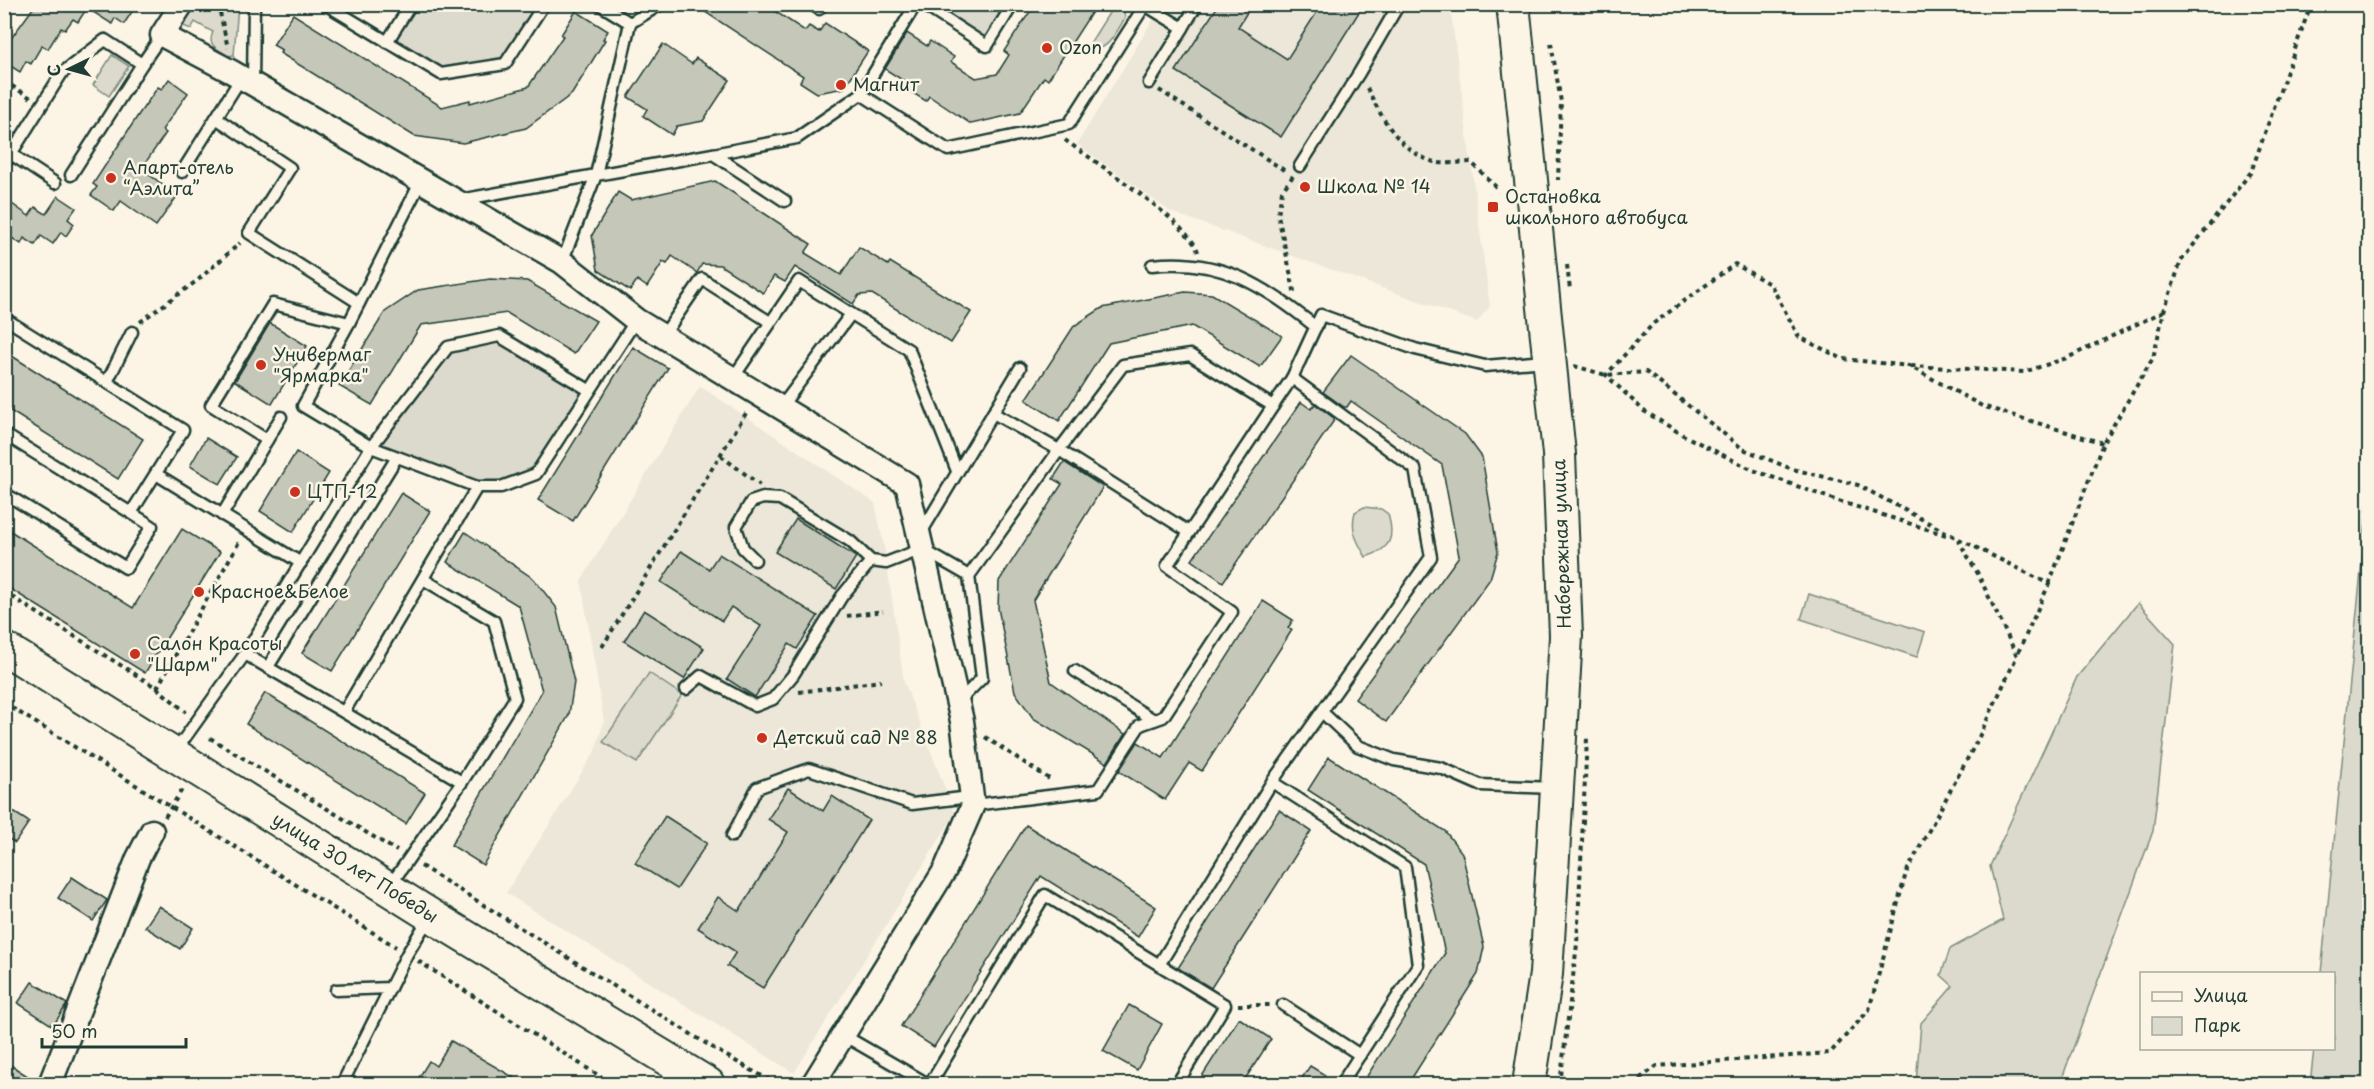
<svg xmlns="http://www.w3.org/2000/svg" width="2374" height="1089" font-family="'Playpen Sans',sans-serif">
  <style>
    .built { fill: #ece7d8 }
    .green { fill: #dcdacc; stroke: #7e8c80; stroke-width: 1.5 }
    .building { fill: #c5c7b9; stroke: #1f3d34; stroke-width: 1.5 }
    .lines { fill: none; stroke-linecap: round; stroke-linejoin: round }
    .lane-casing { stroke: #1f3d34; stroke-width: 15 }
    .street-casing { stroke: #1f3d34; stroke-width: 27 }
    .secondary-casing { stroke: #1f3d34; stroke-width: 36 }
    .path { stroke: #1f3d34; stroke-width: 4; stroke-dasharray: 4.5 4.5; stroke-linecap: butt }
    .lane { stroke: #fcf5e5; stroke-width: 10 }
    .street { stroke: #fcf5e5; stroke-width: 22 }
    .secondary { stroke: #fcf5e5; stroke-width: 32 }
    .poi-dot { fill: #c8321e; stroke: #fcf5e5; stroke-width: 2 }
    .labels { text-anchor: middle; stroke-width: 5; stroke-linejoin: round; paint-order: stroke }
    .poi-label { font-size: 18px; fill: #1f3d34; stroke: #fcf5e5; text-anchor: start }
    .street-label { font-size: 18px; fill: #1f3d34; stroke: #fcf5e5 }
  </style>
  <rect width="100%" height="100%" fill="#fcf5e5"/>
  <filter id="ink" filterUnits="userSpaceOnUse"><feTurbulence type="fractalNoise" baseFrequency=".0167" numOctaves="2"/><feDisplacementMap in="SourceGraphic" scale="12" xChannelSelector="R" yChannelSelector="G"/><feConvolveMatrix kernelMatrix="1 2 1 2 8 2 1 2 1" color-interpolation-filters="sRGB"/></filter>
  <g filter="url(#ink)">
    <g class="built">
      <polygon points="1162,5 1450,5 1490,306 1477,322 1171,212 1077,144"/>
      <polygon points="700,386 875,503 885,551 904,682 955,814 794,1073 506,893 594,753 604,722 581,581"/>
    </g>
    <g class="green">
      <path d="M 194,5 L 238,5 L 234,55 L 227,56 C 216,47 207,46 213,32 L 195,22 L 191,29 L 181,25 Z"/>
      <polygon points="411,5 544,5 505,64 441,74 387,42"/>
      <polygon points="922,5 1013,5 987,46"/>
      <path d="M 1114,5 L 1123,5 L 1125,18 C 1117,31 1106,56 1087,48 Z"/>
      <polygon points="112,55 129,66 109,96 93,85"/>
      <polygon points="499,336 589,390 536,474 477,487 371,447 448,347"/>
      <polygon points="2369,491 2369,1084 2310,1084 2314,1049 2334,1048 2334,974 2321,973"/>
      <path d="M 1364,507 L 1381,509 L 1388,514 C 1395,538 1391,549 1366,557 C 1357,542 1350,530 1355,512 Z"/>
      <polygon points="1809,594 1925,632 1917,657 1801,619"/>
      <polygon points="2138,603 2175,644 2153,831 2060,1084 1916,1084 1921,1023 1953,986 1941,975 1950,949 2003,920 1990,866 2077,677"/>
      <polygon points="649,673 682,695 637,763 603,742"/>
    </g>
    <g class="building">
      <polygon points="36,4 137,4 124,24 115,18 112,24 87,8 78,22 73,19 65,30 61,28 48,49 42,45 31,64 26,61 20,72 4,62 4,48"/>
      <polygon points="693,4 764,4 805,31 809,26 819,32 825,23 868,51 844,88 817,93 800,82 803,76"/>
      <polygon points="1035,4 1097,4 1048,80 1044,77 1020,113 971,124 929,96 926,101 901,86 904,81 885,69 907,33 927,46 930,41 954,57 951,62 976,78 997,74 1009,55 1004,51"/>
      <polygon points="1219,4 1252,4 1238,27 1287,59 1322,4 1364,4 1281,137 1176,71"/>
      <polygon points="576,11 608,31 603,39 605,40 572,94 526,128 463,143 414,136 280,53 282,50 273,45 293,14 442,107 470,100 470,103 528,87 563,36 561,35"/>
      <polygon points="663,44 692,64 696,58 730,80 703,121 677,126 672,135 643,116 647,109 628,97"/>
      <polygon points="169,79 188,93 162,130 166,133 141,169 178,195 156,226 121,201 114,211 91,195 97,187 93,184 139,114 158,87 162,89"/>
      <polygon points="715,181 811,244 805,253 841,275 859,247 888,265 890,262 971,312 951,343 872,294 859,295 853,304 795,267 785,282 774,276 763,293 720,265 702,264 697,273 672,256 667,264 663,262 647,287 637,280 630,291 598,270 592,235 618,192 631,200"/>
      <polygon points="58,196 76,208 68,219 74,224 66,236 61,232 53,244 41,236 35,245 24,238 21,244 4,233 4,215 12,204 29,216 35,207 46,214"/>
      <polygon points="490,279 527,281 596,321 574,354 507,313 421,325 372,405 339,386 385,312 418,290"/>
      <polygon points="1185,292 1212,294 1282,336 1260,367 1192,326 1109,343 1059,421 1026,400 1074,326 1102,308"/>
      <polygon points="270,323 307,346 272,404 235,381"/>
      <polygon points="633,347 668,368 573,521 538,500"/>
      <polygon points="4,351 143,439 118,479 4,407"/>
      <polygon points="1351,355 1465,434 1482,457 1498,552 1490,579 1386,722 1355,699 1459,556 1442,465 1351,401 1347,407 1344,407 1323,392"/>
      <polygon points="1301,402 1311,409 1315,404 1335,419 1223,582 1192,560"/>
      <polygon points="206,438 237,457 220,484 190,466"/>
      <polygon points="296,452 329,473 293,532 260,511"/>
      <polygon points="1064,462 1103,487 1033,600 1051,682 1125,734 1107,763 1033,718 1015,692 998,608 999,581 1062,484 1053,479"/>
      <polygon points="401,493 430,511 332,671 302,653"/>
      <polygon points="796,519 856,557 836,589 775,552"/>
      <polygon points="4,527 133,608 182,529 220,552 145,673 4,585"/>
      <polygon points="465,532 534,579 556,607 574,682 569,715 483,865 451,845 542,691 519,606 447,562"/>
      <polygon points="681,551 709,569 719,554 818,616 797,649 789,644 755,697 727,679 761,626 731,607 722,621 661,582"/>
      <polygon points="1263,601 1293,620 1288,628 1292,630 1202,771 1189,763 1165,800 1119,771 1138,742 1163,758"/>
      <polygon points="644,610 704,648 684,679 624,641"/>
      <polygon points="265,693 425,793 406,824 246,724"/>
      <polygon points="1329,757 1445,831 1462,853 1484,947 1478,974 1408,1084 1362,1084 1445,953 1424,864 1308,790"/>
      <polygon points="788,788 823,811 832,796 869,820 763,988 727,966 736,952 698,928 718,897 739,911 759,879 788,832 768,819"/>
      <polygon points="4,806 29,822 15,843 4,836"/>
      <polygon points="1279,810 1311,831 1211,988 1178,968"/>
      <polygon points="665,816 707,843 677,889 635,863"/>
      <polygon points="1026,825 1156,907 1138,937 1041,876 934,1047 901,1026"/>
      <polygon points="72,877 107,900 93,921 58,898"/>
      <polygon points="159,906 193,928 180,949 145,927"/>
      <polygon points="32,982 67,1004 53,1026 18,1003"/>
      <polygon points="1129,1005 1162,1024 1137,1070 1103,1051"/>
      <polygon points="1239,1018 1271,1039 1242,1084 1197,1084"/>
      <polygon points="451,1041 525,1084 415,1084 429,1061 436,1066"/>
      <polygon points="4,1061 37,1082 37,1084 4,1084"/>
      <polygon points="1310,1066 1325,1075 1319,1084 1298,1084"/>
    </g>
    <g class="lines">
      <defs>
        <g id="lane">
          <polyline points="325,4 441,74 505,64 544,4"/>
          <polyline points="599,4 630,23"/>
          <polyline points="811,4 819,9"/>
          <polyline points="922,4 987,46 1013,4"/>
          <polyline points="387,42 411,4"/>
          <polyline points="1149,83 1183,28"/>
          <polyline points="253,85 254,4"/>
          <polyline points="861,94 916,4"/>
          <polyline points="216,118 290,168 249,233 359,303"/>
          <polyline points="11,154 55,183"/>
          <polyline points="713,154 797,138 861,94 948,150 1069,124 1145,5 1183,28 1197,4"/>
          <polyline points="4,165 62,73 105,40 142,64 162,35"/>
          <polyline points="1300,166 1359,73 1399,4"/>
          <polyline points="182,172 241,78"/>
          <polyline points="71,175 142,64"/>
          <polyline points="421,181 349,323 303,406 371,447 477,487 501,487 536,474 636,320"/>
          <polyline points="460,200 596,175 630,23 661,4"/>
          <polyline points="562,262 596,175 713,154 785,201"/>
          <path d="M 1152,265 C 1221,257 1264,286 1316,327"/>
          <polyline points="4,318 183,430 131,513"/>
          <polyline points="663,336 702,279 770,322"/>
          <polyline points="733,378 799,281 909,350 957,471"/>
          <polyline points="1292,378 1321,315 1415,349 1485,366 1546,361"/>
          <polyline points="107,382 132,332"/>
          <polyline points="781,407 851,314"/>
          <polyline points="993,413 1059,450 1189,532"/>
          <polyline points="4,434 152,526 126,568 4,493"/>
          <polyline points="267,440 211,405 273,304 349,323"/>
          <polyline points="156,474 301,563"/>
          <polyline points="222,515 281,417"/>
          <polyline points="921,533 1020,368"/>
          <polyline points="755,560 743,548 736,527 751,502 763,498 780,499 850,541 871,561 886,563 922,549 969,576"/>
          <polyline points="245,654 462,782"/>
          <polyline points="268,667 397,457"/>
          <polyline points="1075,671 1154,720"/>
          <polyline points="686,689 701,676 755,706 773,699 793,675 842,596 871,561"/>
          <polyline points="957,703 982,678 969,576 1059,450 1123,365 1190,355 1273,406 1167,566 1232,612 1163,717 1140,725 1098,790 973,805"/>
          <polyline points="344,712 477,487"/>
          <polyline points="1322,712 1358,746 1394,760 1441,768 1480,785 1553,788"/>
          <polyline points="174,753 245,654 371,447 448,347 499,336 589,390"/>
          <polyline points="1272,782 1405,867 1418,965 1341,1084"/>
          <polyline points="732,836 757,788 809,769 912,804 970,797"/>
          <polyline points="389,887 462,782 515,698 494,621 423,579"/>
          <polyline points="1159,965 1272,782 1431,557 1415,469 1292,378 1273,406"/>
          <polyline points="336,990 390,988 407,954 429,918"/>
          <polyline points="1283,1005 1360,1055"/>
          <polyline points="843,1035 928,1084"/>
          <polyline points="52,1079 67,1084"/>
          <polyline points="342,1084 390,988"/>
          <polyline points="667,1084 677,1069"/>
          <polyline points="930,1084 1045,895 1225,1005 1177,1084"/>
        </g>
        <g id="street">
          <polyline points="182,4 162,35 232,72 562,262 636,320 907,484 962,721 973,805 945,870 813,1084"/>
          <polyline points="50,1084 138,858 152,831"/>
        </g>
        <g id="secondary">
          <polyline points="1513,4 1559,454 1566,636 1546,974 1529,1084"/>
          <polyline points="4,648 430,915 708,1084"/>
        </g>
      </defs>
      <use href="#lane" class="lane-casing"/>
      <use href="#street" class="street-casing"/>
      <use href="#secondary" class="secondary-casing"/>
      <g class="path">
        <polyline points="218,4 228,48"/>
        <polyline points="1551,43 1561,102 1558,180"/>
        <polyline points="4,81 31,98"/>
        <path d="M 1367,88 C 1382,118 1399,151 1434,162 C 1444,165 1460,162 1471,162 L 1496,187"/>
        <polyline points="1159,90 1287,172"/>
        <path d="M 1065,140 C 1092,160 1191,224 1198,252"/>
        <polyline points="1293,176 1282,191 1278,215 1295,295"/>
        <polyline points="1567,265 1570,290"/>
        <polyline points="140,322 198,280 240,243"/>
        <polyline points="1574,366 1606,375 1646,372 1743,449 1792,469 1858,485 1957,538 1977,572 2017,656 1978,739 1906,873 1869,1010 1830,1053 1657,1066 1632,1084"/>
        <polyline points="1911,366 2024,372 2067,358 2164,311"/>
        <polyline points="721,456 760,485"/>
        <polyline points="1946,535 1835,500 1753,470 1683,435 1644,411 1606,375 1654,323 1735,264 1771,285 1799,337 1843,359 1909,366 1982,406 2103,443"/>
        <polyline points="1959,539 2049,584 2017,655"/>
        <polyline points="2049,584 2103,443 2153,358 2164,311 2181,261 2251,172 2311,4"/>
        <polyline points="4,592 157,688 186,712"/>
        <polyline points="847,616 883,611"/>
        <polyline points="602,647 748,410"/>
        <polyline points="157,688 239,542"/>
        <polyline points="799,692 881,681"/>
        <polyline points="4,703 396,947"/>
        <polyline points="985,737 1051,780"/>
        <polyline points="210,738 397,851"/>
        <polyline points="165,817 183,788"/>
        <polyline points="421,866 723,1054 776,1084"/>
        <polyline points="418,961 612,1084"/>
        <polyline points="1238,1005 1270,1005"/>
        <polyline points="1560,1084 1577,944 1587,738"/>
      </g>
      <use href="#lane" class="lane"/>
      <use href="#street" class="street"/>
      <use href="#secondary" class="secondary"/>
    </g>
  </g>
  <g class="poi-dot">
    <circle cx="1047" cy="48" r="6"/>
    <circle cx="841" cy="85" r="6"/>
    <circle cx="111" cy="178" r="6"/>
    <circle cx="1305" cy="187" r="6"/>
    <rect x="1487" y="201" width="12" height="12" rx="3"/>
    <circle cx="261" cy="365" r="6"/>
    <circle cx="295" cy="492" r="6"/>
    <circle cx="199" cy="592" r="6"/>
    <circle cx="135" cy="654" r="6"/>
    <circle cx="762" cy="738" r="6"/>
  </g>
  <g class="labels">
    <g class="poi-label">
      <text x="1059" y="54">Ozon</text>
      <text x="853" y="91">Магнит</text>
      <text x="123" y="174">Апарт-отель<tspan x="123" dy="21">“Аэлита”</tspan></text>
      <text x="1317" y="193">Школа № 14</text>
      <text x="1505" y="203">Остановка<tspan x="1505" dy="21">школьного автобуса</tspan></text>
      <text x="273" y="361">Универмаг<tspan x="273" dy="21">"Ярмарка"</tspan></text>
      <text x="307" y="498">ЦТП-12</text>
      <text x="211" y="598">Красное&amp;Белое</text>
      <text x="147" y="650">Салон Красоты<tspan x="147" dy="21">"Шарм"</tspan></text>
      <text x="774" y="744">Детский сад № 88</text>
    </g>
    <g class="street-label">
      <text transform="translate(1562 544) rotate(-92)" y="6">Набережная улица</text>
      <text transform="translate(355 868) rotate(32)" y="6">улица 30 лет Победы</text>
    </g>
  </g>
  <rect width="2374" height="1089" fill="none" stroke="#fcf5e5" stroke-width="24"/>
  <rect x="12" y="12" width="2350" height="1065" fill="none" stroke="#1f3d34" stroke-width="2" filter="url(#ink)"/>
  <rect x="2140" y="972" width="195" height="78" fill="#fcf5e5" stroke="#a4ab9e" stroke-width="1.5"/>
  <rect x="2152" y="992" width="30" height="9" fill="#fcf5e5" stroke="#a4ab9e" stroke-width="1.5"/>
  <text x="2194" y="1002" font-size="18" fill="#1f3d34">Улица</text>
  <rect x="2152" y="1017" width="30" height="18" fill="#dcdacc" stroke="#a4ab9e" stroke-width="1.5"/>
  <text x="2194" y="1032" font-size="18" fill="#1f3d34">Парк</text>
  <g transform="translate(69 69) rotate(265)" stroke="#fcf5e5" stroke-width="4.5" paint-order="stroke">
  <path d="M0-4.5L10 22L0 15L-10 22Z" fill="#1f3d34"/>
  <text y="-9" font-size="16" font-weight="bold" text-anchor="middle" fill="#1f3d34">С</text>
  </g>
  <path d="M42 1038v9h144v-9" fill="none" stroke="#1f3d34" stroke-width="3"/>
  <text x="51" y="1038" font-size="18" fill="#1f3d34" stroke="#fcf5e5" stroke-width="4.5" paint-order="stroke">50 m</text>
</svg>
